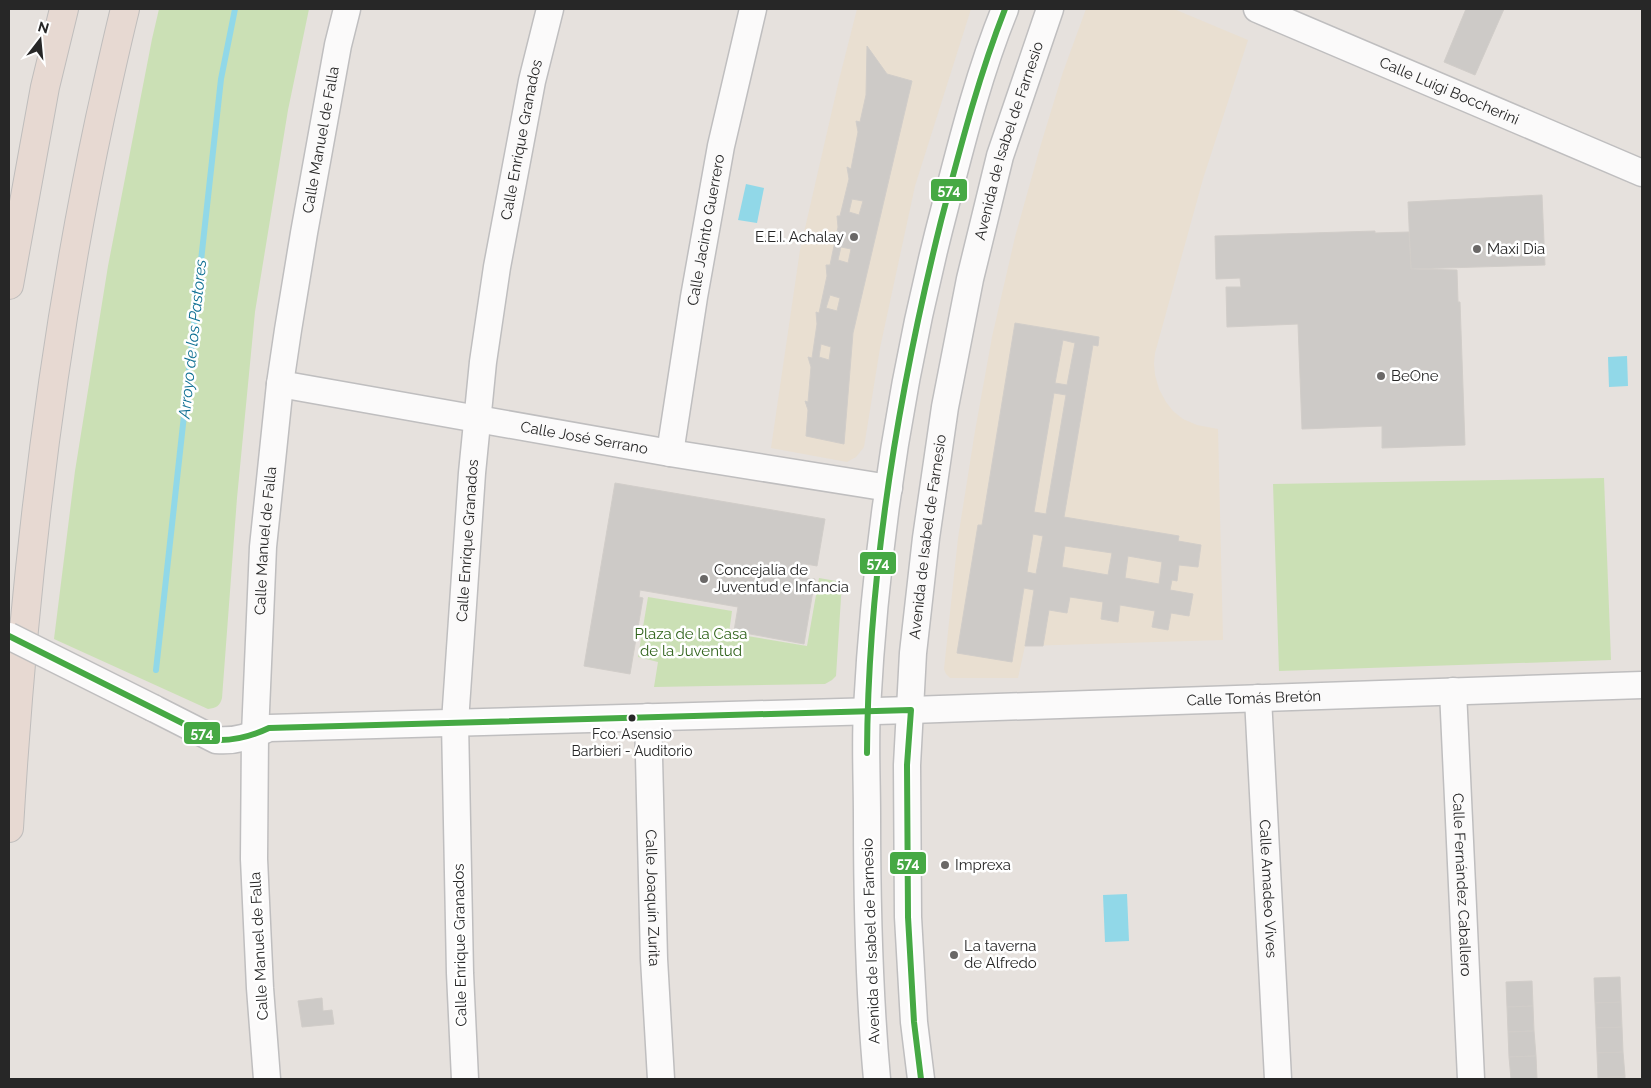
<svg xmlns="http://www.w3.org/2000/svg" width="1651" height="1088" font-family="Raleway,sans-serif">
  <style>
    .education { fill: #e9dfd1 }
    .green { fill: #cbe0b5 }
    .water { fill: #91d8e8 }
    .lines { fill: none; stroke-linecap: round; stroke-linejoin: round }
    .stream { stroke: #91d8e8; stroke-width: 6 }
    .building { fill: #cdcac7; stroke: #d1cdc9; fill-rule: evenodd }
    .minor-casing { stroke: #bfbebf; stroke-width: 29 }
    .highway-casing { stroke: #bfbdbc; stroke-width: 30 }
    .minor { stroke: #fbfafa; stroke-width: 26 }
    .highway { stroke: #e7d9d2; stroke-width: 28 }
    .minor-bridge-casing { stroke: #bfbebf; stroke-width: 29; stroke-linecap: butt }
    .minor-bridge { stroke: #fbfafa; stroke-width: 26 }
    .bus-1-casing { stroke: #fff; stroke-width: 10 }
    .bus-1 { stroke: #46a944; stroke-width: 6 }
    .poi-dot { fill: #6a6867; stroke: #fff; stroke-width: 2 }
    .bus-dot { fill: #272727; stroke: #fff; stroke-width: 2 }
    .labels { text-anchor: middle; stroke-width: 5; stroke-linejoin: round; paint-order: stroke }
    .bus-label { font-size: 14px; fill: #272727; stroke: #fff }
    .street-label { font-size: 15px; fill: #272727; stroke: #fff }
    .poi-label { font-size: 15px; fill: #272727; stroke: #fff; text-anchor: start }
    .park-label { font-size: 15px; fill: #2f621a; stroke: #fff }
    .water-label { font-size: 16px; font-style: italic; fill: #0f7093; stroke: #fff }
    .line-badge { stroke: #fff; stroke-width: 2 }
    .badge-label { font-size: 14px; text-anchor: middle; font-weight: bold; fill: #fff }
  </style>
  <rect width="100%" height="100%" fill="#e6e1dd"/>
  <g class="education">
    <polygon points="857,9 971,9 915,186 880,348 864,447 856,457 847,462 771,448 800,250 839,80"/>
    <polygon points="1086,9 1174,9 1248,40 1203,179 1155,353 1154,363 1155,375 1159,389 1166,402 1173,411 1183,419 1197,425 1218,429 1223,640 1025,646 1018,678 950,678 946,674 944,669 958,538 975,431 992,337 1015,237 1041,144 1063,72"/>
  </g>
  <g class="green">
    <path d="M 159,9 L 309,9 L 288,110 L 255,312 L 237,498 L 222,698 C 220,706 216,708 208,709 L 54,639 L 75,471 L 108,266 L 152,39 Z"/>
    <polygon points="1604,478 1611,660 1279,671 1273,484"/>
    <polygon points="819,578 842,582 836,676 832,680 825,684 654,687 658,662 638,657 648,597 732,611 729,633 807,646"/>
  </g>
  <g class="water">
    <polygon points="746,184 764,188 757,223 738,220"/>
    <polygon points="1627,356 1628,386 1609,387 1608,357"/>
    <polygon points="1127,894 1129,941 1105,942 1103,895"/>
  </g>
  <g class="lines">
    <polyline class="stream" points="156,670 221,79 235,9"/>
  </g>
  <g class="building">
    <polygon points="1466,9 1504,9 1475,75 1444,62"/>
    <path d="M 867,46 L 887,74 L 912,81 L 853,333 L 844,444 L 806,436 L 808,410 L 805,401 L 808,402 L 811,367 L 808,357 L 812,358 L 817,324 L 816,312 L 819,313 L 827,276 L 826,265 L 830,265 L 838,227 L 837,216 L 840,216 L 849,179 L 847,167 L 851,169 L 858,132 L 856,121 L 860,122 L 866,95 ZM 852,199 L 863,201 L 859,215 L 849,212 ZM 841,247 L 851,249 L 848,263 L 838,260 ZM 830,295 L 840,298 L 837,311 L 826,308 ZM 821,344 L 831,347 L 829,360 L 819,357 Z"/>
    <polygon points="1542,195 1545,265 1411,269 1408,202"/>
    <polygon points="1375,231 1375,233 1409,232 1411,269 1457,270 1458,302 1460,302 1465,445 1382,448 1382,426 1302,429 1298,324 1227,327 1226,287 1241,287 1240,278 1216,279 1215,236"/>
    <path d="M 1015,323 L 1099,337 L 1098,346 L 1093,345 L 1064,517 L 1179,536 L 1178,541 L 1201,545 L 1198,567 L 1179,565 L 1177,581 L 1172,580 L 1170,590 L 1193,594 L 1189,616 L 1171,613 L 1168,630 L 1152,627 L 1155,611 L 1120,605 L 1118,622 L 1101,619 L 1103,602 L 1070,597 L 1067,613 L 1049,610 L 1043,646 L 1025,646 L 1034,590 L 1024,588 L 1012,662 L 957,653 L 978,525 L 982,525 ZM 1063,340 L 1075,343 L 1067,385 L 1055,383 ZM 1054,393 L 1066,395 L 1046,514 L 1034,512 ZM 1033,534 L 1043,536 L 1036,574 L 1027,572 ZM 1065,546 L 1112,553 L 1108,575 L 1062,567 ZM 1128,556 L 1162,562 L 1159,584 L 1125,578 Z"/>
    <polygon points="615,483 825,519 817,566 806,564 804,578 815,579 804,644 734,631 738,607 640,590 639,597 643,598 630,674 584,666"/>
    <polygon points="1620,977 1621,1002 1595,1003 1594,978"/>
    <polygon points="1532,981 1533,1006 1507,1007 1506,982"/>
    <polygon points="322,998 323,1011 332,1010 334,1024 302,1027 298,1001"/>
    <polygon points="1621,1002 1622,1027 1596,1028 1595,1003"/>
    <polygon points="1533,1006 1534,1031 1508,1032 1507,1007"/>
    <polygon points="1622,1027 1623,1052 1597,1053 1596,1028"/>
    <polygon points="1534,1031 1536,1056 1509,1057 1508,1032"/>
    <polygon points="1623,1052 1625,1076 1598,1078 1597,1053"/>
    <polygon points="1536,1056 1537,1079 1511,1079 1509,1057"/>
    <polygon points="1625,1076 1625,1079 1598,1079 1598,1078"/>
  </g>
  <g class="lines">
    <defs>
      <g id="minor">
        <path id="s1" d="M 1257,9 L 1642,173"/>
        <path id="s2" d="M 280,384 L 670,453 L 889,488"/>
        <path id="s3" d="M 670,453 L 694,297 L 721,146 L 753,9"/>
        <path id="s4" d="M 1453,691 L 1471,1079"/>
        <path id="s5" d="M 1258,698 L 1278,1079"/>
        <path id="s6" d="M 153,708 L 216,740 C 236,742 251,736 269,728 L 911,710 L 1642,685"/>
        <path id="s7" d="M 648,717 L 654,959 L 661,1079"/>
        <path id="s8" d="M 267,1079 L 260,988 L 254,859 L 255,734 L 263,547 L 280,384 L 288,330 L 304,233 L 338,45 L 347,9"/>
        <path id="s9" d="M 465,1079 L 460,973 L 455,722 L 472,473 L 483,362 L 497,267 L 532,81 L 550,9"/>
        <path d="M 877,1079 C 869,992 867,905 867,817 C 867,781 865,744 867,708 C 876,539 902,371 945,207 C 962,141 979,73 1005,9"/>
        <path id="s10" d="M 921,1079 L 914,1022 L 908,917 L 907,765 L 913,653 L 926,538 L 945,407 L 970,279 L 1000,156 L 1050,9"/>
      </g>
      <g id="highway">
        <polyline points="9,285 45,87 64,9"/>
        <path d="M 9,828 C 23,590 50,352 100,118 C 108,82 116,45 125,9"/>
      </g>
    </defs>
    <use href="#minor" class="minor-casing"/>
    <use href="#highway" class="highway-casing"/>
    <use href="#minor" class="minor"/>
    <use href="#highway" class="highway"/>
    <defs>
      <polyline id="minor-bridge" points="9,636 153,708"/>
    </defs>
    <use href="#minor-bridge" class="minor-bridge-casing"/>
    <use href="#minor-bridge" class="minor-bridge"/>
    <defs>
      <g id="bus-1">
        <path d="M 9,636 L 216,740 C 235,741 252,736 269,728 L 911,710 L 907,765 L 908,917 L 914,1022 L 921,1079"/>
        <path d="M 867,753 C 868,574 898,394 941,221 C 960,149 978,78 1005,9"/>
      </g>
    </defs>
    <use href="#bus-1" class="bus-1-casing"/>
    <use href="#bus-1" class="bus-1"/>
  </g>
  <g class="poi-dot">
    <circle cx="854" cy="237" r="5"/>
    <circle cx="1477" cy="249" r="5"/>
    <circle cx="1381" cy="376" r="5"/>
    <circle cx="704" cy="579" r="5"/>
    <circle cx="945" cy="865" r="5"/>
    <circle cx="954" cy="955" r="5"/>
  </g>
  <circle class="bus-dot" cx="632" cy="718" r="4.5"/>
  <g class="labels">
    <g class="bus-label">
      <text x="632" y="739">Fco. Asensio<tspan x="632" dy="17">Barbieri - Auditorio</tspan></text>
    </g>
    <g class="street-label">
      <text dy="5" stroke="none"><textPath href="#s1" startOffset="209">Calle Luigi Boccherini</textPath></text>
      <text dy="5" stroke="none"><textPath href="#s8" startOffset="944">Calle Manuel de Falla</textPath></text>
      <text dy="5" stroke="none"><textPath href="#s9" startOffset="944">Calle Enrique Granados</textPath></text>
      <text dy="5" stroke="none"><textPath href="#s10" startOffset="949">Avenida de Isabel de Farnesio</textPath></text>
      <text dy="5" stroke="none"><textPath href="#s3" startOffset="226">Calle Jacinto Guerrero</textPath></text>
      <text dy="5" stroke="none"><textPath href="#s2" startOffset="309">Calle José Serrano</textPath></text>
      <text dy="5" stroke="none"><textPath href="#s10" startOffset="544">Avenida de Isabel de Farnesio</textPath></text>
      <text dy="5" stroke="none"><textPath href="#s8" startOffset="539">Calle Manuel de Falla</textPath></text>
      <text dy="5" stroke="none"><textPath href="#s9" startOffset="539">Calle Enrique Granados</textPath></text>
      <text dy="5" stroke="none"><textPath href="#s6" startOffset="1111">Calle Tomás Bretón</textPath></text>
      <text dy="5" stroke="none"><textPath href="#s4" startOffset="194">Calle Fernández Caballero</textPath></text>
      <text dy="5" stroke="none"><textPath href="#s5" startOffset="191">Calle Amadeo Vives</textPath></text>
      <text dy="5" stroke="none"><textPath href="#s7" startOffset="181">Calle Joaquín Zurita</textPath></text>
      <text transform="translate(871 941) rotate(-92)" y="5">Avenida de Isabel de Farnesio</text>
      <text transform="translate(460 945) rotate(-91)" y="5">Calle Enrique Granados</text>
      <text transform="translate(259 946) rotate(-93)" y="5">Calle Manuel de Falla</text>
    </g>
    <g class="poi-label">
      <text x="844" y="242" text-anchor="end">E.E.I. Achalay</text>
      <text x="1487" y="254">Maxi Dia</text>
      <text x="1391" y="381">BeOne</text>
      <text x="714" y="575">Concejalía de<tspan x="714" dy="17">Juventud e Infancia</tspan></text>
      <text x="955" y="870">Imprexa</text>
      <text x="964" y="951">La taverna<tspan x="964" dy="17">de Alfredo</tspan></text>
    </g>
    <g class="park-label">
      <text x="691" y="639">Plaza de la Casa<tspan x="691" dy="17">de la Juventud</tspan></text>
    </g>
    <g class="water-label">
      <text transform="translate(192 339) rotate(-84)" y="6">Arroyo de los Pastores</text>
    </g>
  </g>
  <g class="line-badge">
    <rect x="930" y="178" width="38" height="24" rx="5" fill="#46a944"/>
    <rect x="859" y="551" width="38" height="24" rx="5" fill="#46a944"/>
    <rect x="183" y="721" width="38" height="24" rx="5" fill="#46a944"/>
    <rect x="889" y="851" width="38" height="24" rx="5" fill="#46a944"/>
  </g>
  <g class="badge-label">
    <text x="949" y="195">574</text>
    <text x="878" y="568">574</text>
    <text x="202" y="738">574</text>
    <text x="908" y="868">574</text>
  </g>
  <rect width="1651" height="1088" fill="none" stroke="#272727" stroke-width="20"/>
  <g transform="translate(40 40) rotate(16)" stroke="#ffffff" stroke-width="4" paint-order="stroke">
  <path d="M0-4L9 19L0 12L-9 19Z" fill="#272727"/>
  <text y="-8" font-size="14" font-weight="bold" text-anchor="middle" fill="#272727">N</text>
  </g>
</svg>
